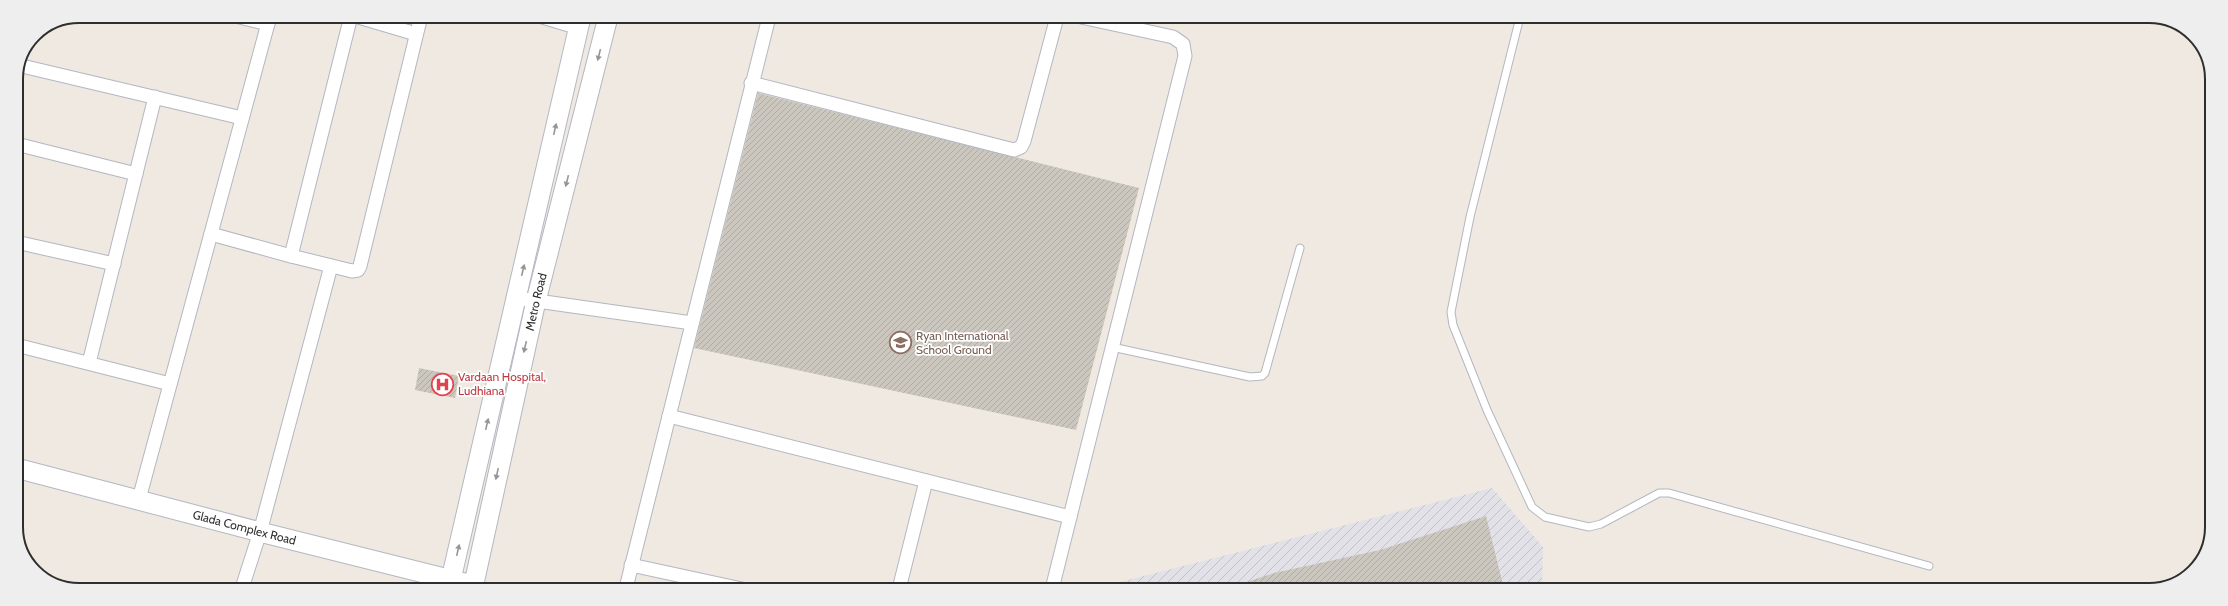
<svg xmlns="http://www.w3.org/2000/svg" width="2228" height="606" font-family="Cabin,sans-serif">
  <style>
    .industrial { fill: url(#industrial-furrows) }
    .park { fill: url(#park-tufts) }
    .building { fill: url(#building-hatch) }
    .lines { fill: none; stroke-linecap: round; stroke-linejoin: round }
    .lane-casing { stroke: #b4b7c1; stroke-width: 9 }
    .street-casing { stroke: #b4b7c1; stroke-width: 15 }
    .secondary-casing { stroke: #b4b7c1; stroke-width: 21 }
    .lane { stroke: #fff; stroke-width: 7 }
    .street { stroke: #fff; stroke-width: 13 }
    .secondary { stroke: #fff; stroke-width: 19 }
    .oneway { fill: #969696 }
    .labels { text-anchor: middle; stroke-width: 3.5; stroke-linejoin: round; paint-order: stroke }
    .street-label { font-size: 12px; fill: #2e2e2e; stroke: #fff }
    .education-label { font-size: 12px; fill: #785e54; stroke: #fff; text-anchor: start }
    .health-label { font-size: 12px; fill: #be3a42; stroke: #fff; text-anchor: start }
    .rim { fill: none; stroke: #2e2e2e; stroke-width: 2 }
  </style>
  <defs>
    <pattern id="industrial-furrows" width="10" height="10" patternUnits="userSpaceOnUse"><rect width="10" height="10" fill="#e3e1e8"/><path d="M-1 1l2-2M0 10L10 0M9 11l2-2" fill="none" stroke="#c3c1c7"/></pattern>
    <pattern id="park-tufts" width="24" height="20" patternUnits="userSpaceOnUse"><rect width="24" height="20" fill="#b6e59e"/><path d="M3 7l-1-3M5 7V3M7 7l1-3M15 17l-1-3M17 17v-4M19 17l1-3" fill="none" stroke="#9dc588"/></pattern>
    <pattern id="building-hatch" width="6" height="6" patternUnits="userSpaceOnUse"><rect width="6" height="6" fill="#cbc7bf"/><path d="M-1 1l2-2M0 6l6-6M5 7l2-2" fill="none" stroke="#afaba4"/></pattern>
  </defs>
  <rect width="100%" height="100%" fill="#efe9e1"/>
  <polygon class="industrial" points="1492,488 1543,547 1542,589 1092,589"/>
  <polygon class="park" points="642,583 666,589 640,588"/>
  <g class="building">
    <polygon points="758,93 1139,188 1076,430 694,348"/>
    <polygon points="419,368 459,376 455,398 415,390"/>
    <polygon points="1486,516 1504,589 1234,589 1234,586 1274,573 1380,550"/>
  </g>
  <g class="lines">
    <defs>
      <g id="lane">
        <polyline points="1520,17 1470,217 1451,312 1453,325 1487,410 1532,507 1545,517 1589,527 1601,524 1659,493 1669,493 1929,566"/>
        <polyline points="1112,347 1250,377 1262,376 1265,373 1300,248"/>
      </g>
      <g id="street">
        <polyline points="235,16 268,24"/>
        <polyline points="351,16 291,256 352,271 358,270 360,266 421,16"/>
        <polyline points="355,16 416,34"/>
        <polyline points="539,16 579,28"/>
        <polyline points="22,66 242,118"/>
        <polyline points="751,83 1014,150 1021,147 1024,141 1057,17"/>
        <polyline points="16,144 136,174"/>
        <polyline points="211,234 291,256"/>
        <polyline points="16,242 114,264"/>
        <polyline points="516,298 692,323"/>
        <polyline points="16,345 170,384"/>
        <polyline points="89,363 155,97"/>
        <polyline points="669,416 1070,517"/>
        <polyline points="139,499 270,16"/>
        <polyline points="631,565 742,589"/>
        <polyline points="242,588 260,532 331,266"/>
        <polyline points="626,588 769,17"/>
        <polyline points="899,589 926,481"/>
        <polyline points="1052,589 1185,56 1183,44 1173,37 1081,17"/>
      </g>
      <g id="secondary">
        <path id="s1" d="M 16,468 L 260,532 L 464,583"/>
        <polyline points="449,588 581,17"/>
        <path id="s2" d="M 473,588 L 536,301 L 608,17"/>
      </g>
    </defs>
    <use href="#lane" class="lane-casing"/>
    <use href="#street" class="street-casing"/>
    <use href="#secondary" class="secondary-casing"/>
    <use href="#lane" class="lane"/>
    <use href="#street" class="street"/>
    <use href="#secondary" class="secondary"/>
  </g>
  <defs><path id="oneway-solid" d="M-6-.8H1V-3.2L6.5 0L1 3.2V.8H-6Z"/></defs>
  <g class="oneway">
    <use href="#oneway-solid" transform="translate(599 55) rotate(104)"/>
    <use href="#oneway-solid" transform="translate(555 129) rotate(-77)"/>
    <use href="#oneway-solid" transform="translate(567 181) rotate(104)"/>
    <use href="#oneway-solid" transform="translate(523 270) rotate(-77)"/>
    <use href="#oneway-solid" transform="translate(525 347) rotate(103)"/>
    <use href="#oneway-solid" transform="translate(487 424) rotate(-77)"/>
    <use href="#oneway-solid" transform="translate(497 474) rotate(102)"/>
    <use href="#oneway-solid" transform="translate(458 550) rotate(-77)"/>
  </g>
  <defs>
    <symbol id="school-ring" viewBox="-11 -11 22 22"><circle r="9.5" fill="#fff" stroke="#8d6e63" stroke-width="1.5"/><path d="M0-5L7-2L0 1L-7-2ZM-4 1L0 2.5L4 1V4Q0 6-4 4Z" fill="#8d6e63"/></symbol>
    <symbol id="hospital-ring" viewBox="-11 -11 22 22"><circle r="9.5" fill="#fff" stroke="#e0444e" stroke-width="1.5"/><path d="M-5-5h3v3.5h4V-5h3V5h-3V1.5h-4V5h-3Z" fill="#e0444e"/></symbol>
  </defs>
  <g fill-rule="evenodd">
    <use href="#school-ring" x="888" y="330" width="25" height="25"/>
    <use href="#hospital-ring" x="430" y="372" width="25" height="25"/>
  </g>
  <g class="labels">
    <g class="street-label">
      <text dy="4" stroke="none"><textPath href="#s2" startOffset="293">Metro Road</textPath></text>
      <text dy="4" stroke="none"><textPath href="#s1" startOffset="236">Glada Complex Road</textPath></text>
    </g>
    <g class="education-label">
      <text x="916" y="340">Ryan International<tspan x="916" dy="14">School Ground</tspan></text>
    </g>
    <g class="health-label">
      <text x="458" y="381">Vardaan Hospital,<tspan x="458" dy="14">Ludhiana</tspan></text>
    </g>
  </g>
  <path d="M0 0H2228V606H0ZM79 23H2149A56 56 0 0 1 2205 79V527A56 56 0 0 1 2149 583H79A56 56 0 0 1 23 527V79A56 56 0 0 1 79 23Z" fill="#eee" fill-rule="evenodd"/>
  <path class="rim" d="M79 23H2149A56 56 0 0 1 2205 79V527A56 56 0 0 1 2149 583H79A56 56 0 0 1 23 527V79A56 56 0 0 1 79 23Z"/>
</svg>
